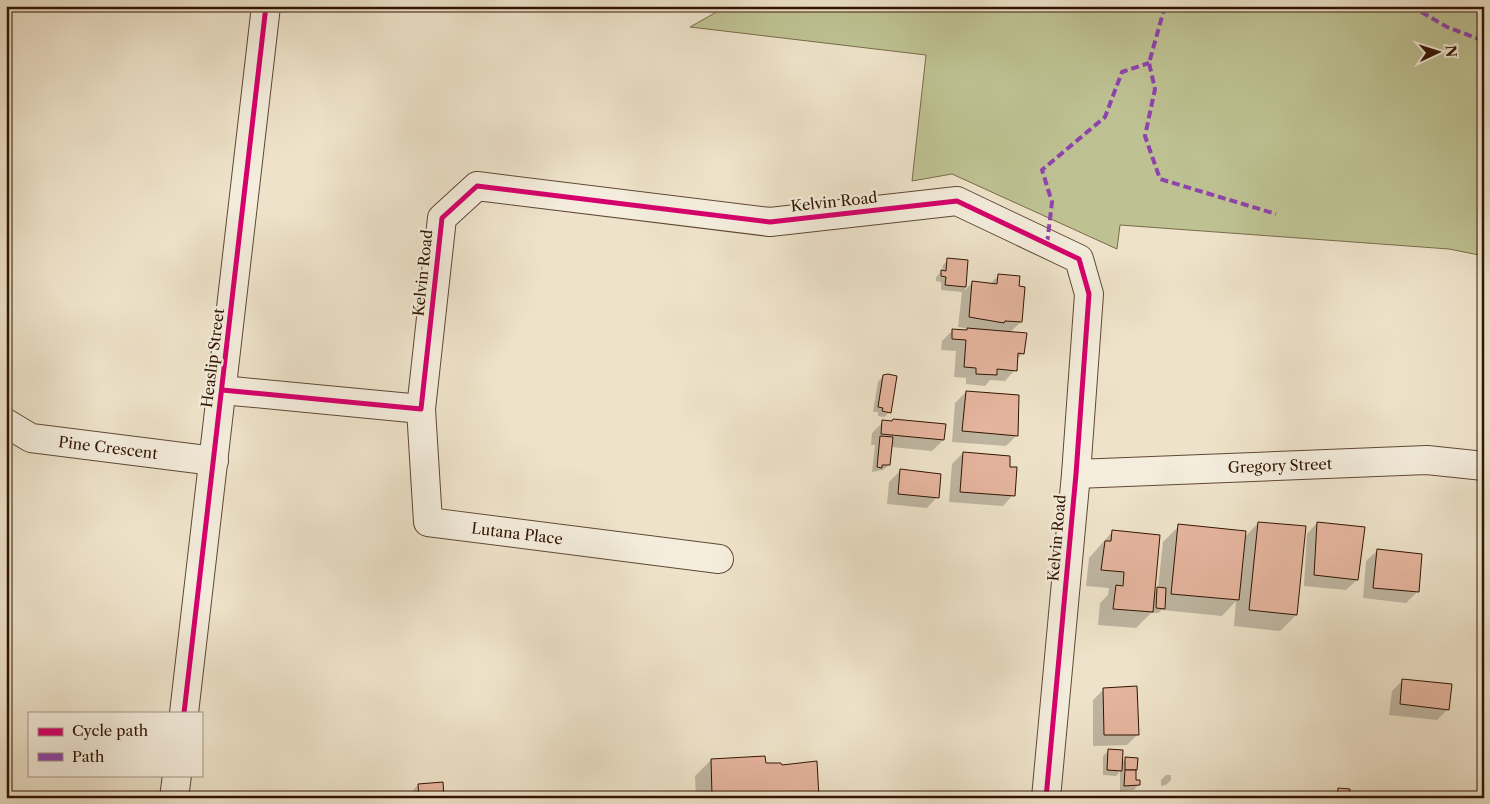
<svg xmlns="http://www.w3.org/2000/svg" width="1490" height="804" font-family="'Libre Caslon Text',serif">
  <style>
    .green { fill: #bec293; stroke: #786b4a }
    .shadow { fill: #0003 }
    .building { fill: #e5b59e; stroke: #311401 }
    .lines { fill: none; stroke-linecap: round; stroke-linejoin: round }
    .minor-casing { stroke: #604833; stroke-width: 30 }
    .minor { stroke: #f4eddd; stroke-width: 28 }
    .quiet { stroke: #8e44ad; stroke-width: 4; stroke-dasharray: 8 4; stroke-linecap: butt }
    .cycleway-casing { stroke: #f4eddd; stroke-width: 8 }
    .cycleway { stroke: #d6006c; stroke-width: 5 }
    .labels { text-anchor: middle; stroke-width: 4.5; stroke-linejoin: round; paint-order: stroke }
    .street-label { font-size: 15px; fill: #311401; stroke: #f4eddd }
  </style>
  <rect width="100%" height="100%" fill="#eee3ca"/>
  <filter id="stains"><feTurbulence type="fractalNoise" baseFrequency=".004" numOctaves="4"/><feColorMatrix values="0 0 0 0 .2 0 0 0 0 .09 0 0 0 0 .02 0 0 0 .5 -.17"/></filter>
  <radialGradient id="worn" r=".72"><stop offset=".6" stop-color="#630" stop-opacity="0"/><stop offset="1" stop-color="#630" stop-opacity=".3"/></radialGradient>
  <polygon class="green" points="727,6 1484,6 1484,256 1449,249 1120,225 1117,249 952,174 912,181 926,55 690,27"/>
  <g class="shadow">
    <polygon points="948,260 967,261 965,290 973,282 990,284 999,275 1021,322 1009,333 1023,353 1016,360 1015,370 1005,381 990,380 985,386 966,384 966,378 954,377 956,351 941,350 942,341 953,330 971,331 971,329 958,327 962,292 941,290 941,282 936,281 936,277 942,271 943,265"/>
    <polygon points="883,376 889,412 884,417 878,416 878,412 873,412 878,382"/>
    <polygon points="966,392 1017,435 1006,446 952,442 955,403"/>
    <polygon points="883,422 943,440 932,451 891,447 889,465 883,470 872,472 875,445 871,445 872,433"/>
    <polygon points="963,453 1013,495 1003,506 949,502 952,464"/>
    <polygon points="900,471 937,497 927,508 887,504 889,482"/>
    <polygon points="1258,523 1296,615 1280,631 1234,626 1236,601 1222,616 1162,610 1158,613 1151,613 1136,628 1098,625 1100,603 1108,595 1109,588 1086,586 1089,558 1113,531 1154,593 1158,588 1163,542 1179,526 1244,538"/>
    <polygon points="1317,523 1357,580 1346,590 1304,586 1307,534"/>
    <polygon points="1377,551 1417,592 1406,603 1363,598 1366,561"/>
    <polygon points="1403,680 1448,709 1437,720 1389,715 1392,691"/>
    <polygon points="1104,689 1138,734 1127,745 1093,746 1093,700"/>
    <polygon points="1108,751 1121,763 1126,759 1135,781 1139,784 1134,790 1120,791 1120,771 1116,776 1103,775 1103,756"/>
    <polygon points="711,760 765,765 817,798 696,798 695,776"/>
    <polygon points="1166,775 1171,775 1171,780 1166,785 1161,786 1161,780"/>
    <polygon points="418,785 443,798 414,798 413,790"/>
    <polygon points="1338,789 1348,798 1333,798"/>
  </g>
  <g class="building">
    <polygon points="947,258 968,260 966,287 945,285 946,277 941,276 941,270 946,271"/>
    <polygon points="998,274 1020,276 1019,286 1025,287 1022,322 1005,321 1004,323 969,317 972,281 997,284"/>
    <polygon points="967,328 1027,333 1024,354 1018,353 1017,371 997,369 997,375 976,374 976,368 964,367 966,340 952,339 952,329 967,330"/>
    <polygon points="888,374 897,376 891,413 882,411 883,408 878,407 883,375"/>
    <polygon points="966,391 1019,395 1018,436 962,431"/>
    <polygon points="893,419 946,424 944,440 881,434 882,420 892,421"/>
    <polygon points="880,436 893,437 890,465 882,465 882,468 877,467"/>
    <polygon points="963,452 1010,456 1010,467 1017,467 1015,496 960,492"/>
    <polygon points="900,469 941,474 939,498 898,494"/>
    <polygon points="1258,522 1306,526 1297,615 1249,610"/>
    <polygon points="1317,522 1365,527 1358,580 1314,575"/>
    <polygon points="1178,524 1246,531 1239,600 1171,594"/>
    <polygon points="1112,530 1160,535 1153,612 1113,609 1116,585 1123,586 1124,572 1101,570 1105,541 1111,541"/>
    <polygon points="1377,549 1422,554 1419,592 1373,588"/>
    <polygon points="1157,587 1166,588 1165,609 1156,608"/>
    <polygon points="1402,679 1452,684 1449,710 1400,704"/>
    <polygon points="1137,686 1139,735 1104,735 1103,688"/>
    <polygon points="1108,749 1123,750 1122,771 1107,770"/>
    <polygon points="765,756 766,763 781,763 782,765 817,761 819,798 765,798 765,793 712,796 711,759"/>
    <polygon points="1125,757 1138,758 1137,770 1125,770"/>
    <polygon points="1125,770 1136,770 1136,780 1140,780 1140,785 1124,786"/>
    <polygon points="443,782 444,798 419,798 418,784"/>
    <polygon points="1338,788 1350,789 1349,798 1337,798"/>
  </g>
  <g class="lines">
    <defs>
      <g id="minor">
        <polyline points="222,390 421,409 442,218 477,186 770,222 957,201 1079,259 1089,294 1076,474 1046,798"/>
        <polyline points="421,409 428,522 719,559"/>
        <polyline points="6,423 31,438 214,461"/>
        <polyline points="1076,474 1427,460 1484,466"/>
        <polyline points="184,713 266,6"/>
        <polyline points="174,798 177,775"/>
      </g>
    </defs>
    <use href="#minor" class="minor-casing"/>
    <use href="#minor" class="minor"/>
    <g class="quiet">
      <polyline points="1165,6 1149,63 1155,89 1145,136 1160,179 1276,214"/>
      <polyline points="1411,6 1447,27 1484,41"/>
      <polyline points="1047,244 1052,202 1042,170 1105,117 1122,72 1149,63"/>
    </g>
    <defs>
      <g id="cycleway">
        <polyline points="222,390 421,409 442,218 477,186 770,222 957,201 1079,259 1089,294 1076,474 1046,798"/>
        <polyline points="184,713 266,6"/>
      </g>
    </defs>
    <use href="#cycleway" class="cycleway-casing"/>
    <use href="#cycleway" class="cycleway"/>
  </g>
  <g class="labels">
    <g class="street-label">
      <text transform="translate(834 202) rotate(-6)" y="5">Kelvin Road</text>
      <text transform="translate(423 273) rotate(-84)" y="5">Kelvin Road</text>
      <text transform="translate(213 358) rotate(-83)" y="5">Heaslip Street</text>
      <text transform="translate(108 448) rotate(7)" y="5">Pine Crescent</text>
      <text transform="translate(1280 466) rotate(-2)" y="5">Gregory Street</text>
      <text transform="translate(517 534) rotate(7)" y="5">Lutana Place</text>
      <text transform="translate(1057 538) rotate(-85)" y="5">Kelvin Road</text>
    </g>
  </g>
  <rect width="1490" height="804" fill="none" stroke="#eee3ca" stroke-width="25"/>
  <rect x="8" y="8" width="1475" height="789" fill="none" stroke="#311401" stroke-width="2.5"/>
  <rect x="12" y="12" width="1465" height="779" fill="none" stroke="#311401"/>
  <rect x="28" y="712" width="175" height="65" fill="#f4eddd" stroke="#a69685"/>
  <rect x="38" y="728" width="25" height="8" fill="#d6006c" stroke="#a69685"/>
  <text x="72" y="736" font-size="15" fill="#311401">Cycle path</text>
  <rect x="38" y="753" width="25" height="8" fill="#8e44ad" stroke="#a69685"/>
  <text x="72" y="762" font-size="15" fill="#311401">Path</text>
  <g transform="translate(1438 52) rotate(86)" stroke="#f4eddd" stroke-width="4" paint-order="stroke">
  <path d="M0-4L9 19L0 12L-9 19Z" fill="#311401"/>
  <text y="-8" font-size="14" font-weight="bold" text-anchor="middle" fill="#311401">N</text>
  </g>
  <rect width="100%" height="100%" filter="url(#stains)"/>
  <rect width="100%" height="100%" fill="url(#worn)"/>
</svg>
